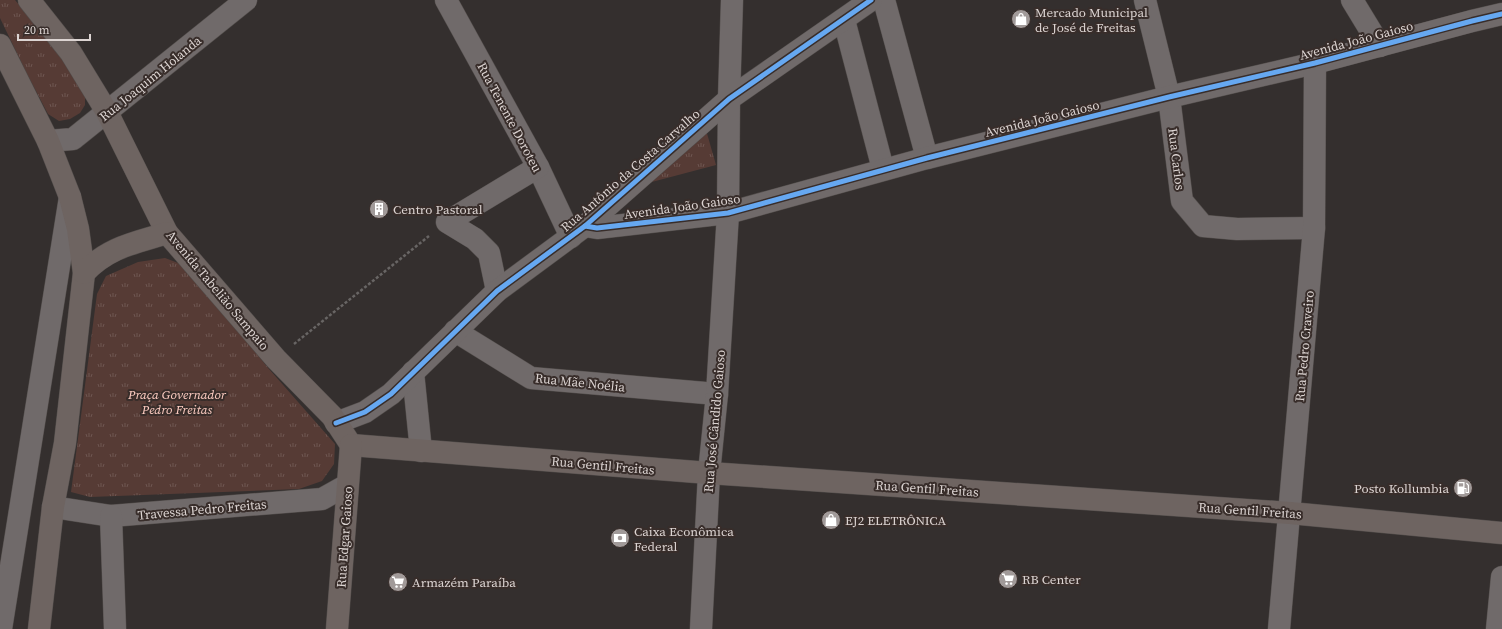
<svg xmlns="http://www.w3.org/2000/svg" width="1502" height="629" font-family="'Source Serif 4',serif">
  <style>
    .park { fill: url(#park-tufts) }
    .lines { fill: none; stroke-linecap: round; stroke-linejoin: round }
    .minor-casing { stroke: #524d4b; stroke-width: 23 }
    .major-casing { stroke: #524d4b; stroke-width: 23 }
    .path { stroke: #686564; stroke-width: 2.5; stroke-dasharray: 3 2; stroke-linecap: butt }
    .minor { stroke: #706a6a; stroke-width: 22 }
    .major { stroke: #6e6461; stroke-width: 22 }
    .cycleway-casing { stroke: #382d2a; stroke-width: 8 }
    .cycleway { stroke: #66a8f1; stroke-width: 5 }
    .labels { text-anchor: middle; stroke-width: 4; stroke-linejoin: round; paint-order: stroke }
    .poi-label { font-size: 13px; fill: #dcd4d2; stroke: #382d2a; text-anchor: start }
    .street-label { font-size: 13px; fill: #dcd4d2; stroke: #382d2a }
    .park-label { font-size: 13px; font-style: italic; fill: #fecdc2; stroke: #382d2a }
  </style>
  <defs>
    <pattern id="park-tufts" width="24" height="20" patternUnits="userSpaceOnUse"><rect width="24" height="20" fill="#563b35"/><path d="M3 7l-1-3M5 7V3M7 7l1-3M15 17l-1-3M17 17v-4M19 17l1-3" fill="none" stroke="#6e5651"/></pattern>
  </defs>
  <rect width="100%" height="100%" fill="#342f2e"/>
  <g class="park">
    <polygon points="0,0 15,0 65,60 85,94 85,105 80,113 70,119 59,121 48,114 26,72 0,18"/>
    <polygon points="706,130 716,165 648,183"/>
    <polygon points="165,258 186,266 269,369 335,444 334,464 322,481 299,489 90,497 71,492 97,294 106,276 138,262"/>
  </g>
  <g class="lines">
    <defs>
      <g id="minor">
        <polyline points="446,0 538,167 571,237"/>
        <polyline points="884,0 927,158"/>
        <polyline points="1145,0 1169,97 1182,201 1203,226 1237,229 1314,228"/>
        <polyline points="1352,0 1380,46"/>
        <polyline points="844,20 883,169"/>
        <polyline points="48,141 73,139 246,0"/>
        <polyline points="585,226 597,228 728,213 927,158 1169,97 1315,63 1472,21 1502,14"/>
        <polyline points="497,291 489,253 475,239 447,222 538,167"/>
        <polyline points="455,331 531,378 717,394"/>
        <polyline points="413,372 421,451"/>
        <polyline points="336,423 365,412 391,394 497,291 585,226 729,99 871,0"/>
        <polyline points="53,507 111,516 322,499 347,485"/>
        <polyline points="111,516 115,629"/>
        <polyline points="1,629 70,197"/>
        <polyline points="701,629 709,473 717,394 728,213 729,99 732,0"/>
        <polyline points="1279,629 1314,228 1315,63"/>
        <polyline points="1497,629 1502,577"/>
      </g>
      <g id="major">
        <polyline points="29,0 71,53 107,112 167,233 276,359 332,416 351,445"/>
        <polyline points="0,45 48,141 70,197 78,229 84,273 65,443 53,507 39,629"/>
        <path d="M 84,273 C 108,247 135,243 167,233"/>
        <polyline points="351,445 709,473 1290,513 1502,533"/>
        <polyline points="337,629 351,445"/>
      </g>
    </defs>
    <use href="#minor" class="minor-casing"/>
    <use href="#major" class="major-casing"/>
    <polyline class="path" points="294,344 429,236"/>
    <use href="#minor" class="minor"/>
    <use href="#major" class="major"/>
    <defs>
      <g id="cycleway">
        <polyline points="585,226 597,228 728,213 927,158 1169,97 1315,63 1472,21 1502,14"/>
        <polyline points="336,423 365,412 391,394 497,291 585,226 729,99 871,0"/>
      </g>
    </defs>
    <use href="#cycleway" class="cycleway-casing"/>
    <use href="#cycleway" class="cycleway"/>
  </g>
  <defs>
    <symbol id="shop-disc" viewBox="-11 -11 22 22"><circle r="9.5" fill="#a19a99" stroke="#382d2a"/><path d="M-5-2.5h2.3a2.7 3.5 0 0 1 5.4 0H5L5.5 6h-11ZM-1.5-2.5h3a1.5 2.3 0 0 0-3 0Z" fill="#fff"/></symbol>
    <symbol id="building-disc" viewBox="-11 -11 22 22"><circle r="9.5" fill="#a19a99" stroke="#382d2a"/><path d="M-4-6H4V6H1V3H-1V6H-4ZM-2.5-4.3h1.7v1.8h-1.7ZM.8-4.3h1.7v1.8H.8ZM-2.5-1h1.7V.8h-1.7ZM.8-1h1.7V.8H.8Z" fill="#fff"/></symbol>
    <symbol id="fuel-disc" viewBox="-11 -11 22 22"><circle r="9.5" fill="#a19a99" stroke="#382d2a"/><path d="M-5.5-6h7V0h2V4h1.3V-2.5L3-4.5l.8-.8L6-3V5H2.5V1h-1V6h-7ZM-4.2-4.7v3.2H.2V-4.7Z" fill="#fff"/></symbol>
    <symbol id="bank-disc" viewBox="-11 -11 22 22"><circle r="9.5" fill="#a19a99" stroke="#382d2a"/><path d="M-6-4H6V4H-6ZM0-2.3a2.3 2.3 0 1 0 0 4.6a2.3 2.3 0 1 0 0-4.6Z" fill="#fff"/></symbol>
    <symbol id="supermarket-disc" viewBox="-11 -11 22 22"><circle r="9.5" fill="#a19a99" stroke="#382d2a"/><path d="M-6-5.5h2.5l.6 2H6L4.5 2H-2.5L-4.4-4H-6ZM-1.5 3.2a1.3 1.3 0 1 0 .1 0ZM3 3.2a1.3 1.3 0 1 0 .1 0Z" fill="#fff"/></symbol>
  </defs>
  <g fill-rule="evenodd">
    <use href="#shop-disc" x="1010" y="8" width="22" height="22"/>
    <use href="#building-disc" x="368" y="198" width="22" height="22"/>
    <use href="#fuel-disc" x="1452" y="477" width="22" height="22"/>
    <use href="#shop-disc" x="820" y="509" width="22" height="22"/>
    <use href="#bank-disc" x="609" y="527" width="22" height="22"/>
    <use href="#supermarket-disc" x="997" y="568" width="22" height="22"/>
    <use href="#supermarket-disc" x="387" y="571" width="22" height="22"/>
  </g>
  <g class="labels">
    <g class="poi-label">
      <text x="1035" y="17">Mercado Municipal<tspan x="1035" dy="15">de José de Freitas</tspan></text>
      <text x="393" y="214">Centro Pastoral</text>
      <text x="1449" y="493" text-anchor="end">Posto Kollumbia</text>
      <text x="845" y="525">EJ2 ELETRÔNICA</text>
      <text x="634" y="536">Caixa Econômica<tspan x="634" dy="15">Federal</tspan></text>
      <text x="1022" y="584">RB Center</text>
      <text x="412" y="587">Armazém Paraíba</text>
    </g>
    <g class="street-label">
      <text transform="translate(1356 40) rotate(-15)" y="5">Avenida João Gaioso</text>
      <text transform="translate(150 78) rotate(-39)" y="5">Rua Joaquim Holanda</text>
      <text transform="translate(510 117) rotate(62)" y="5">Rua Tenente Doroteu</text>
      <text transform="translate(1042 118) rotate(-14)" y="5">Avenida João Gaioso</text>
      <text transform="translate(1177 159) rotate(83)" y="5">Rua Carlos</text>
      <text transform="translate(630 170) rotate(-41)" y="5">Rua Antônio da Costa Carvalho</text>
      <text transform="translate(682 206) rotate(-8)" y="5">Avenida João Gaioso</text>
      <text transform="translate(218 290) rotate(50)" y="5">Avenida Tabelião Sampaio</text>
      <text transform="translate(1304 346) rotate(-85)" y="5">Rua Pedro Craveiro</text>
      <text transform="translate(580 382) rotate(6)" y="5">Rua Mãe Noélia</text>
      <text transform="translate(714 421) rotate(-85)" y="5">Rua José Cândido Gaioso</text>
      <text transform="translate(603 465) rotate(5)" y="5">Rua Gentil Freitas</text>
      <text transform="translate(927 488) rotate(4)" y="5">Rua Gentil Freitas</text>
      <text transform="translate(202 509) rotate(-5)" y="5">Travessa Pedro Freitas</text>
      <text transform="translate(1250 510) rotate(4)" y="5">Rua Gentil Freitas</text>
      <text transform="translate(344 537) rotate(-86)" y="5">Rua Edgar Gaioso</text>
    </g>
    <g class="park-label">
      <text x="177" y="399">Praça Governador<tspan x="177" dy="15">Pedro Freitas</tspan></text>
    </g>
  </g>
  <path d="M18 34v6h72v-6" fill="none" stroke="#dcd4d2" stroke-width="2"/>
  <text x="24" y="34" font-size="12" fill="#dcd4d2" stroke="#382d2a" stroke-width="3" paint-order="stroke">20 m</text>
</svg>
